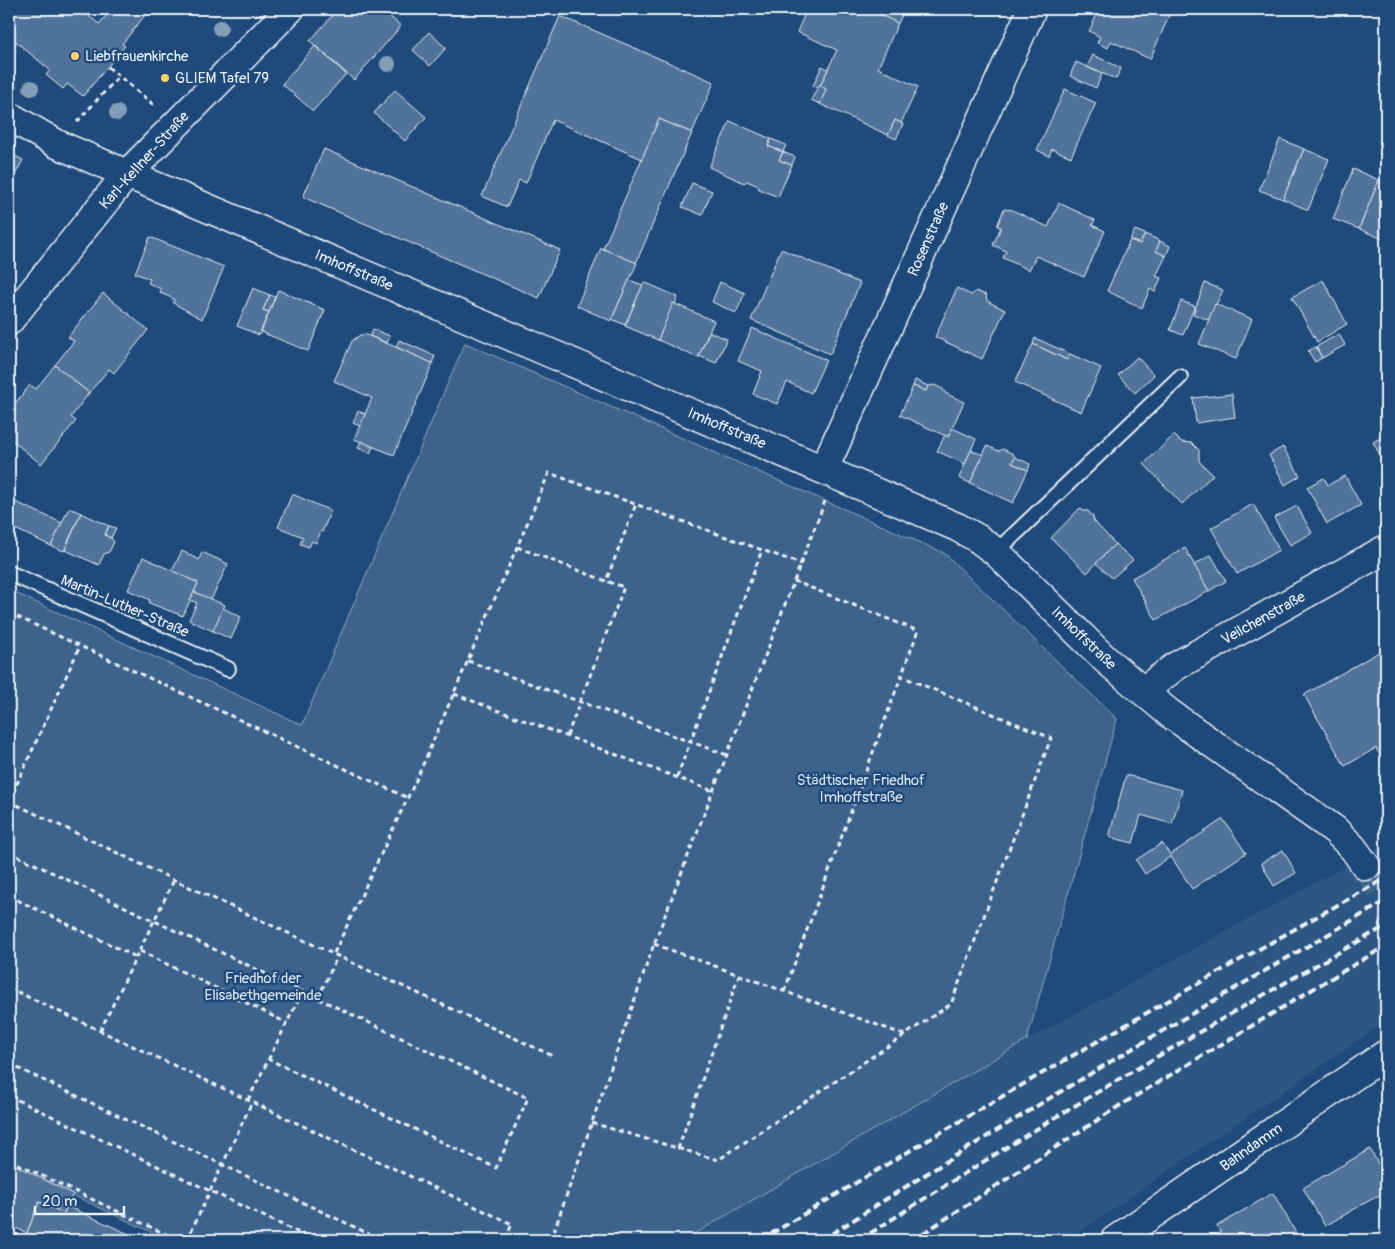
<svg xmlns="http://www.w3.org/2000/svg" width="1395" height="1249" font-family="Pangolin,sans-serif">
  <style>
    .built { fill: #2e5683 }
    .green { fill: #3c628c; stroke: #92aac2 }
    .building { fill: #517399; stroke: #e8f1f8 }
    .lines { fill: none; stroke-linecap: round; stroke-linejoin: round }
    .minor-tunnel { stroke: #3d638d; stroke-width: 28; stroke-dasharray: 28 14; stroke-linecap: butt }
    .service-casing { stroke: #e8f1f8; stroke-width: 18 }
    .minor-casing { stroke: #e8f1f8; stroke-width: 31 }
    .path { stroke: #e8f1f8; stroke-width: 3; stroke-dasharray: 5 4; stroke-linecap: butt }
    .service { stroke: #1f4a7a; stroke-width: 14 }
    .minor { stroke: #1f4a7a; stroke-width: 28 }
    .rail { stroke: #e8f1f8; stroke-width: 4; stroke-dasharray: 8 4; stroke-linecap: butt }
    .tree { fill: #849eb9 }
    .poi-dot { fill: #ffd166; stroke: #1f4a7a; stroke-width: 2 }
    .labels { text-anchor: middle; stroke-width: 5; stroke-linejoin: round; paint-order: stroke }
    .poi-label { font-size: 15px; fill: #e8f1f8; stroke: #1f4a7a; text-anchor: start }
    .street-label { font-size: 15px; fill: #e8f1f8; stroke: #1f4a7a }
    .park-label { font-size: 15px; fill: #d7e3ed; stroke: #1f4a7a }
  </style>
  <rect width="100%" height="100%" fill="#1f4a7a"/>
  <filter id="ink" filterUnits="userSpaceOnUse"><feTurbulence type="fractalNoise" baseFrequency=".02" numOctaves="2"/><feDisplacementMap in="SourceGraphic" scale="10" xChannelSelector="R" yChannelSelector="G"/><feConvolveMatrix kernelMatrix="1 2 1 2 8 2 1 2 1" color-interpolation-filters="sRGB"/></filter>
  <g filter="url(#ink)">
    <polygon class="built" points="1386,844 1386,1021 1068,1240 684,1240 1027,1040"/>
    <polygon class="green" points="465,343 944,553 1117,719 1027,1040 684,1240 168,1240 9,1165 9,590 302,725"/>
    <g class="building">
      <polygon points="9,9 80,9 99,24 112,9 150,9 122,44 125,46 83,96 67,84 63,89 46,75 50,70 9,36"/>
      <polygon points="338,9 381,9 401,26 354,80 310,41"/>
      <polygon points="807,9 883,9 886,10 883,16 898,23 878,68 918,87 901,123 895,120 888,135 820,104 826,89 820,86 837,50 797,32"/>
      <polygon points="888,9 902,15 898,23 883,16"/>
      <polygon points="1100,9 1153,9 1169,16 1150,59 1111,41 1108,48 1097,43 1100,37 1089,31"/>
      <polygon points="560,16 714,82 692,133 659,119 642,159 553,120 526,183 519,180 507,207 482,196"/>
      <polygon points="429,32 446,48 430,66 413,50"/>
      <polygon points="315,46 346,74 313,111 282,84"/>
      <polygon points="1093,55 1121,68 1116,79 1087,67"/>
      <polygon points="1076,62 1102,74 1096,88 1070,76"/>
      <polygon points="822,66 828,69 820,86 819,85 817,88 813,86"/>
      <polygon points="819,85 826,89 820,104 811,100"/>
      <polygon points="1065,89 1096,103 1071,157 1052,149 1049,156 1037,150"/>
      <polygon points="395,90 426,117 405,141 374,113"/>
      <polygon points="659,119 692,133 636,263 603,249"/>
      <polygon points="895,120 903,124 896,139 888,135"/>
      <polygon points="730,121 771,139 768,146 783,152 779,160 792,165 778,197 759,189 758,186 747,181 744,183 709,167"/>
      <polygon points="771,139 786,145 783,152 768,146"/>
      <polygon points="1280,139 1304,149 1283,199 1259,190"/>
      <polygon points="324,149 560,250 539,298 303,197"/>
      <polygon points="1304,149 1329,159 1308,210 1283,199"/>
      <polygon points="783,152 795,157 792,165 779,160"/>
      <polygon points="9,153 23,160 9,186"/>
      <polygon points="1353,169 1379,180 1359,229 1333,219"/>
      <polygon points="1379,180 1386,183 1386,231 1383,239 1359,229"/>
      <polygon points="692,183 712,191 702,215 682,207"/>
      <polygon points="1059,203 1095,220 1092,225 1105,231 1084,277 1036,256 1029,270 1003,258 1006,251 993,245 1001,227 997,226 1004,209 1009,210 1010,209 1048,227"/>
      <polygon points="1135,230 1145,234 1140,244 1130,240"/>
      <polygon points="1145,234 1160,241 1156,251 1166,256 1156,276 1161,278 1155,292 1150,289 1142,308 1107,291 1130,240 1140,244"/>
      <polygon points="150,237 224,267 202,319 173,303 174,299 160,293 161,289 148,283 150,279 135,273"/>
      <polygon points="1160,241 1170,246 1166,256 1156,251"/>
      <polygon points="601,248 637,263 611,321 577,306"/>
      <polygon points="781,249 860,283 830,354 751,320"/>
      <polygon points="629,280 643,285 625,325 612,319"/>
      <polygon points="1323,280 1347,324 1317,342 1292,297"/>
      <polygon points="644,282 678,297 658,340 625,326"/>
      <polygon points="720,282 745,293 736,313 712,302"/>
      <polygon points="1205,283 1223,290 1209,320 1193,314"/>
      <polygon points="253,288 270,295 263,310 269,312 259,335 237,326"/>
      <polygon points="957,288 971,295 976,291 986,295 987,301 1005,310 982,359 935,337"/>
      <polygon points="278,290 325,310 308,351 261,332"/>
      <polygon points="103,293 148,330 114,373 109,369 89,393 55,365 74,341 68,337"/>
      <polygon points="270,295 275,297 269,312 263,310"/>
      <polygon points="1181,301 1195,306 1183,335 1170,330"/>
      <polygon points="673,303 714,321 698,358 658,340"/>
      <polygon points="1215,304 1252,319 1236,359 1199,344"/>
      <polygon points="752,328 826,360 811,393 787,382 777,404 753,394 762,371 738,361"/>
      <polygon points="373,329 390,336 387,343 370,336"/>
      <polygon points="709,332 727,339 716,363 699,356"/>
      <polygon points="1339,334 1345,345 1322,358 1316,347"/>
      <polygon points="360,335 367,335 433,363 394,455 354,439 372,398 334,381 352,341"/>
      <polygon points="1035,338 1070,354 1067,360 1033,344"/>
      <polygon points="399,340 435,356 432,363 396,347"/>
      <polygon points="1033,344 1067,360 1070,354 1101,368 1081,412 1015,382"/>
      <polygon points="1316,347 1322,358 1315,362 1308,351"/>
      <polygon points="1137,357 1154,375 1135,393 1118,375"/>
      <polygon points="55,365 89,393 71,417 76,421 41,464 9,438 9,411 30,385 36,389"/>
      <polygon points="915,380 928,386 926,391 913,386"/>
      <polygon points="934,385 943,389 945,393 964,402 948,437 900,415 913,386 926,391 928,386"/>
      <polygon points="1232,394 1235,417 1196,423 1193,398"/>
      <polygon points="358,411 365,414 360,426 353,423"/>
      <polygon points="952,428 976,439 965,464 937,451 945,435 948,437"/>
      <polygon points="1174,435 1181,442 1192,443 1199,450 1199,461 1213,475 1182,504 1144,464"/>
      <polygon points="1386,435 1386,466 1373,442"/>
      <polygon points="361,441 373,447 370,453 358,448"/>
      <polygon points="987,446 999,451 1003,449 1013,454 1015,457 1012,463 1028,470 1013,503 970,483"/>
      <polygon points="1283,447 1300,476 1285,485 1269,455"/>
      <polygon points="971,450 983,455 970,483 959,478"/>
      <polygon points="1015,457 1030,464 1028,470 1012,463"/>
      <polygon points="1345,476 1361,505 1327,524 1307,487 1324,478 1328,485"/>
      <polygon points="292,494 331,511 322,532 321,531 316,543 312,541 309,547 300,544 303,537 278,527"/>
      <polygon points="9,499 62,523 51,546 9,526"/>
      <polygon points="1253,504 1279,550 1237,574 1211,528"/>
      <polygon points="1297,506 1312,533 1290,545 1274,518"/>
      <polygon points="69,508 81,513 64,551 51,546"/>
      <polygon points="1080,508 1083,511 1088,511 1093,517 1094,521 1115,544 1087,573 1051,538"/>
      <polygon points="81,513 109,526 105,535 111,538 114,542 109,552 104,554 99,565 65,550"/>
      <polygon points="109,526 116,528 111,538 105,535"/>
      <polygon points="1115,544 1133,560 1112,578 1096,563"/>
      <polygon points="1185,548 1209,591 1156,620 1132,578"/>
      <polygon points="182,551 199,560 202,552 228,564 211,600 194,592 198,583 172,571"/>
      <polygon points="1211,555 1226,581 1209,591 1194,565"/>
      <polygon points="143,557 198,583 183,616 149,603 150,600 128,590"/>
      <polygon points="194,592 225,605 213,631 189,620 197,603 190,600"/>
      <polygon points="223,608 241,617 231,639 213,631"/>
      <polygon points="1386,648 1386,767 1376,748 1345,766 1304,695"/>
      <polygon points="1126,775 1182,790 1172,824 1141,815 1133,843 1109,837"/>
      <polygon points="1223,819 1246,853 1192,889 1170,855"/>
      <polygon points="1162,843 1171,856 1145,874 1136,860"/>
      <polygon points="1283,850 1296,873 1274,886 1261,863"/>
      <polygon points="1370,1149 1386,1178 1386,1191 1325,1226 1303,1188"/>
      <polygon points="9,1162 73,1194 64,1213 39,1202 27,1233 9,1225"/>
      <polygon points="1273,1193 1296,1233 1284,1240 1225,1240 1217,1226"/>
      <polygon points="39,1202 64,1213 67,1206 142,1240 41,1240 27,1233"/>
      <polygon points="1357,1235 1376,1240 1356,1240"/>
    </g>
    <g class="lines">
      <polyline class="minor-tunnel" points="1366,866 1386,900"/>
      <defs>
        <g id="service">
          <polyline points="996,552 1180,377"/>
          <polyline points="9,573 228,669"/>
        </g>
        <g id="minor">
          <polyline points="9,116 57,144 127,174 536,347 957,527 977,538 996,552 1106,660 1169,713 1335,830 1353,848 1366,866"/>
          <polyline points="9,321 127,174 290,9"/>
          <polyline points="824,469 1032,9"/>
          <polyline points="1143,691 1176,666 1386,549"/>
          <polyline points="1115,1240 1386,1054"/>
        </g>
      </defs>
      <use href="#service" class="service-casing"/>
      <use href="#minor" class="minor-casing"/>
      <g class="path">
        <polyline points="108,67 155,106"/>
        <polyline points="77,122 119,76"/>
        <polyline points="517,547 606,581 636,504"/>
        <polyline points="794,581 825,501"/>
        <polyline points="9,613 408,798"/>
        <polyline points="468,661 727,755"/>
        <polyline points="454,694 713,791"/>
        <polyline points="567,736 624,587 606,581"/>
        <polyline points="677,777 762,550"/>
        <polyline points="9,801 174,880 553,1056"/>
        <polyline points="9,801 80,646"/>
        <polyline points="9,852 528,1098 496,1168 268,1059"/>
        <polyline points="9,896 136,957"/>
        <polyline points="654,944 905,1035"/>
        <polyline points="140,951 287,1023"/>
        <polyline points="334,953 418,776 549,473 801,564"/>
        <polyline points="9,988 512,1224 505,1240"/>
        <polyline points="318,998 338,955"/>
        <polyline points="100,1031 174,880"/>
        <polyline points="9,1064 382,1240"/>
        <polyline points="9,1096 314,1240"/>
        <polyline points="248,1100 303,991"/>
        <polyline points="592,1123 718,1160 951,1004 1051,738 901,676"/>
        <polyline points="678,1149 739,975"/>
        <polyline points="9,1160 178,1240"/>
        <polyline points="187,1240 252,1102"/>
        <polyline points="551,1240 654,944 794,581 918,631 784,992"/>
      </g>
      <use href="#service" class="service"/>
      <use href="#minor" class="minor"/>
      <g class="rail">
        <path d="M 761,1240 C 967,1115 1176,995 1386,878"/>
        <path d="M 822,1240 C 1007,1121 1196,1010 1386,901"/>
        <path d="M 860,1240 C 1031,1129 1208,1025 1386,926"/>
        <polyline points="913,1240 1119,1106 1323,983 1386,946"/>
      </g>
    </g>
    <g class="tree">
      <circle cx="220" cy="28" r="8"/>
      <circle cx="388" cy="64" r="8"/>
      <circle cx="31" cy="88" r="8"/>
      <circle cx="117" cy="113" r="8"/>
    </g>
  </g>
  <g class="poi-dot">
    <circle cx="75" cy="56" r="5"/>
    <circle cx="165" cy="78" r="5"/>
  </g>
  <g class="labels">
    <g class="poi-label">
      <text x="85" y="61">Liebfrauenkirche</text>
      <text x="175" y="83">GLIEM Tafel 79</text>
    </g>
    <g class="street-label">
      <text transform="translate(144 160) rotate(-48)" y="5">Karl-Kellner-Straße</text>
      <text transform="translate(928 239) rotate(-66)" y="5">Rosenstraße</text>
      <text transform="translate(354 270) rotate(23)" y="5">Imhoffstraße</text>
      <text transform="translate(727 428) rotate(23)" y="5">Imhoffstraße</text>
      <text transform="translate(125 606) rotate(23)" y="5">Martin-Luther-Straße</text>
      <text transform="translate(1263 618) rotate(-29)" y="5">Veilchenstraße</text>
      <text transform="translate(1084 638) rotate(44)" y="5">Imhoffstraße</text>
      <text transform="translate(1251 1147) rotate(-35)" y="5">Bahndamm</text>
    </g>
    <g class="park-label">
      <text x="861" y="785">Städtischer Friedhof<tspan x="861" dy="17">Imhoffstraße</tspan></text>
      <text x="263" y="983">Friedhof der<tspan x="263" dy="17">Elisabethgemeinde</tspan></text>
    </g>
  </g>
  <rect width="1395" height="1249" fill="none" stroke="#1f4a7a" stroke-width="30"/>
  <rect x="15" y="15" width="1365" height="1219" fill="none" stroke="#e8f1f8" stroke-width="2" filter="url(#ink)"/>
  <path d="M35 1206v8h89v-8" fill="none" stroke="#e8f1f8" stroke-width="2.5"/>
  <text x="42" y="1206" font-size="15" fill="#e8f1f8" stroke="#1f4a7a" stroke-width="4" paint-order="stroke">20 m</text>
</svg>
